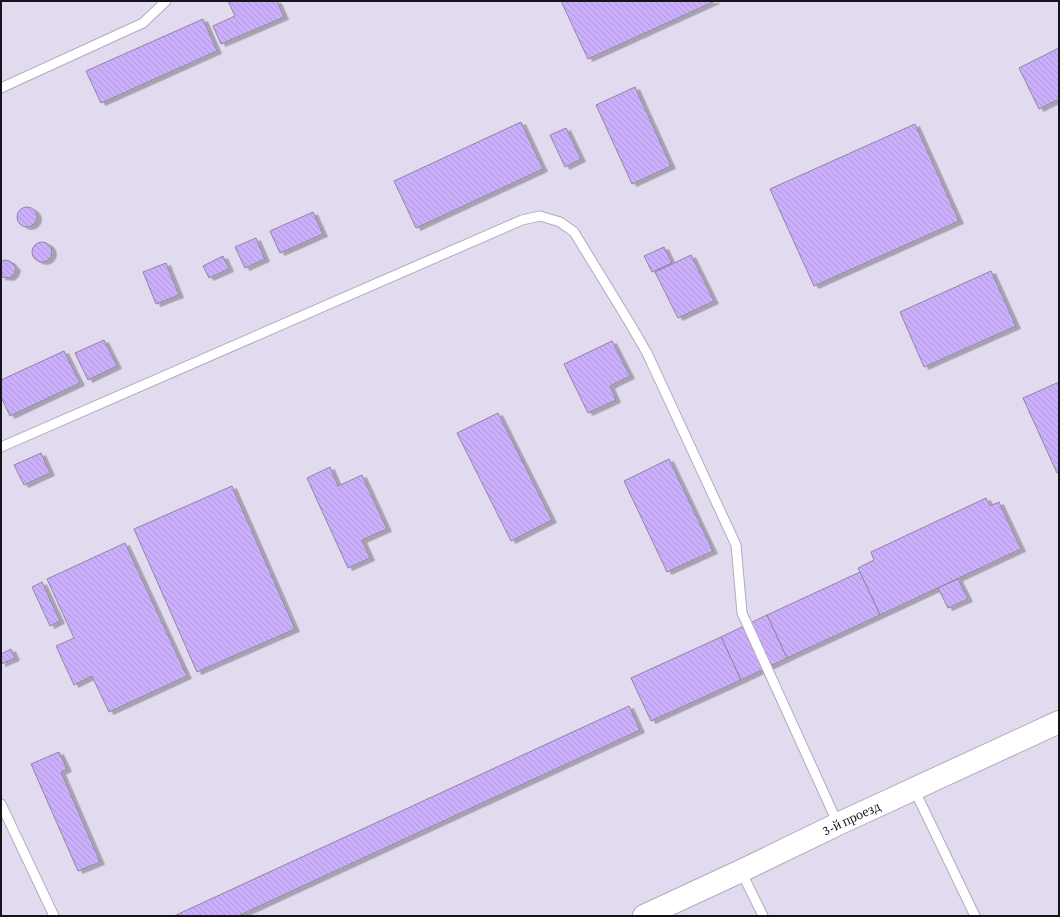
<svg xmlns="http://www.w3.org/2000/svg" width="1060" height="917" font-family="'Crimson Pro',serif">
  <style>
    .building { fill: url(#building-back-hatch); stroke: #8e879a; filter: url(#shadow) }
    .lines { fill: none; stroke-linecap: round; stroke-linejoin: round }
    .service-casing { stroke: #b1aabe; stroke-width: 11 }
    .tertiary-casing { stroke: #b1aabe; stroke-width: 24 }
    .service { stroke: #fff; stroke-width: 9 }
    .tertiary { stroke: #fff; stroke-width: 22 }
    .labels { text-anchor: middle; stroke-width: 3.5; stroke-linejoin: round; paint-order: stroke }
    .street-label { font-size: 14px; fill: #16141b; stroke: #fff }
  </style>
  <defs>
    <pattern id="building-back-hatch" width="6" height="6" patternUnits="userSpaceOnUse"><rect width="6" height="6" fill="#cbaffc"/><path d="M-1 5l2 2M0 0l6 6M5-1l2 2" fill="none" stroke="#ae96d7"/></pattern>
    <filter id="shadow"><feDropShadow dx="4.5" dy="2.5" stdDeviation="0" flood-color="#0004"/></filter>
  </defs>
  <rect width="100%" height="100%" fill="#e2dbf0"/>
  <g class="building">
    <polygon points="228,1 277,1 284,17 221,44 213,26 235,16"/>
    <polygon points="561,1 715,1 588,59"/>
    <polygon points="203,19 217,51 101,103 86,71"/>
    <polygon points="1059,48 1059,99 1039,109 1019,68"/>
    <polygon points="635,87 671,166 632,184 596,105"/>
    <polygon points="521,122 543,169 416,228 394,181"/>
    <polygon points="915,124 959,221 814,286 770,189"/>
    <polygon points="566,128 581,159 565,167 550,135"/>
    <circle cx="27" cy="217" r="10"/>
    <polygon points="313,212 323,234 280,253 270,231"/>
    <polygon points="256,238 265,259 245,268 235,247"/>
    <circle cx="42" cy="252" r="10"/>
    <polygon points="664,247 672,263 652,272 644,256"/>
    <polygon points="691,255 714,301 678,318 655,272"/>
    <polygon points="223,256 229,269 209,278 203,266"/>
    <polygon points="4,260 10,261 16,268 14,274 10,278 1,277 1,262"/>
    <polygon points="166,263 179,295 156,304 143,272"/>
    <polygon points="991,271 1016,326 924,367 900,312"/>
    <polygon points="104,340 117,366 88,380 75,353"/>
    <polygon points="612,341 630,376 610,386 616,400 588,413 564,364"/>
    <polygon points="64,351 80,383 10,416 1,397 1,380"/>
    <polygon points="1059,382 1059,472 1057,473 1023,398"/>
    <polygon points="498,413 552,520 511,541 457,433"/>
    <polygon points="41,453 50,473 24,485 14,465"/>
    <polygon points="669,459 713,551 667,572 624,481"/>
    <polygon points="330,467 338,486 362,475 387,529 362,540 370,558 348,568 307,478"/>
    <polygon points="232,486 295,629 197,672 134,529"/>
    <polygon points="986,498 990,506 999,502 1021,549 880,615 858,568 874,560 871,552"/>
    <polygon points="125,543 187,676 109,712 92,676 74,685 56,646 74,638 47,579"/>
    <polygon points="860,572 880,615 787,658 767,615"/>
    <polygon points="958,579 968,599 948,608 938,588"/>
    <polygon points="42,582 60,621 50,626 32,587"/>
    <polygon points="767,615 787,658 741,680 721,637"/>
    <polygon points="721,637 741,680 651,721 631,678"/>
    <polygon points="11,649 15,658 1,664 1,654"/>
    <polygon points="629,706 640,730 238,916 174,916"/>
    <polygon points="59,752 67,769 61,772 100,862 78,871 31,764"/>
  </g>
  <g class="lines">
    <defs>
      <g id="service">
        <polyline points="1,88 143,23 166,1"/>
        <polyline points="1,447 522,220 540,216 560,222 574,232 629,322 647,353 736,545 742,613 838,824"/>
        <polyline points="914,789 975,916"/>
        <polyline points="1,804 54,916"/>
        <polyline points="741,871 763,916"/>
      </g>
      <g id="tertiary">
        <path id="s1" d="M 644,916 L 741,871 L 838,824 L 1059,722"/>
      </g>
    </defs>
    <use href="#service" class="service-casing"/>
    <use href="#tertiary" class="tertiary-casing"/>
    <use href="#service" class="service"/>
    <use href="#tertiary" class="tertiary"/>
  </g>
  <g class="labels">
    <g class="street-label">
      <text dy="5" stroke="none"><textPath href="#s1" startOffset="229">3-й проезд</textPath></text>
    </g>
  </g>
  <rect width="1060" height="917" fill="none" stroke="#16141b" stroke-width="4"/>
</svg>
